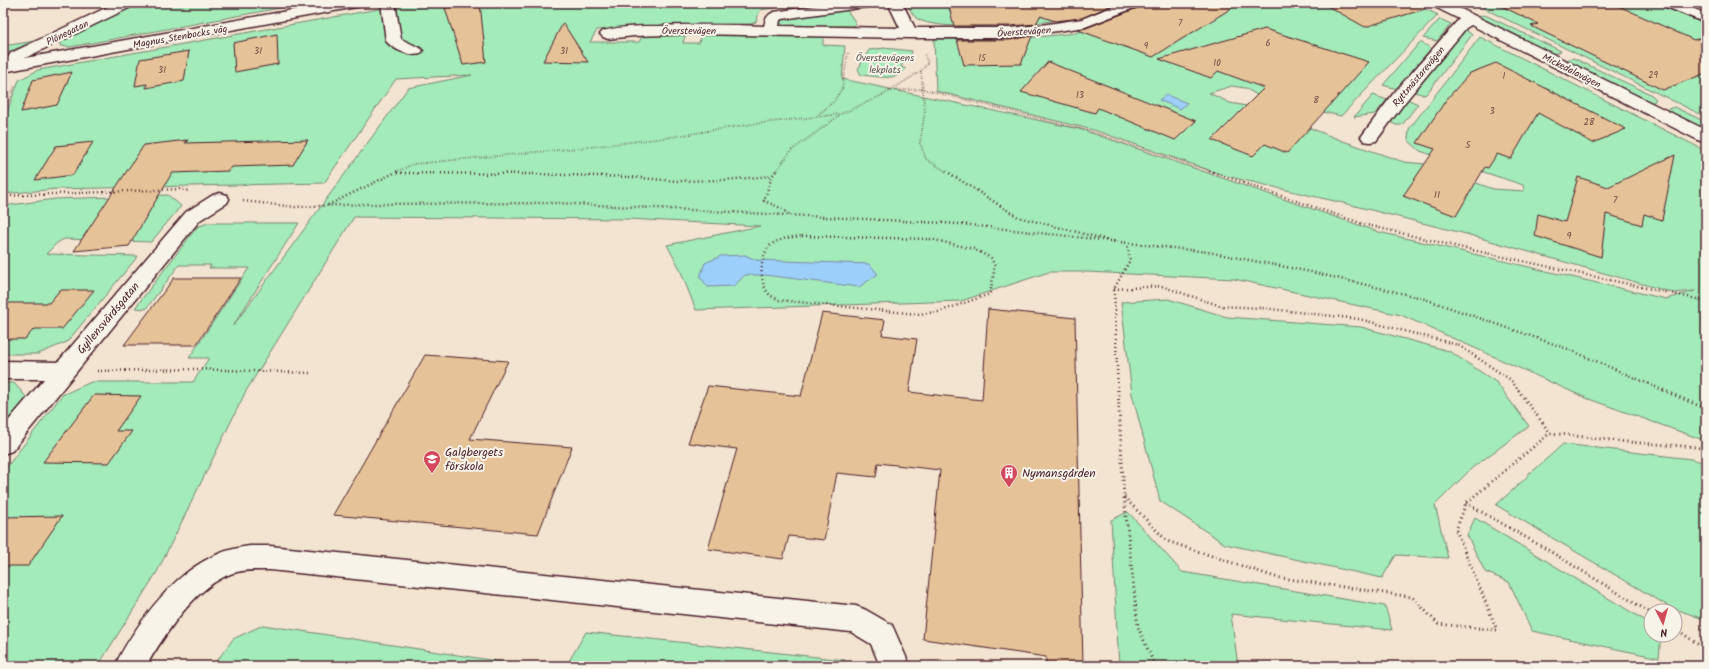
<svg xmlns="http://www.w3.org/2000/svg" width="1709" height="669" font-family="Kalam,sans-serif">
  <style>
    .green { fill: #a3ebb9; stroke: #768572 }
    .water { fill: #9cd0fa; stroke: #7b89a7 }
    .building { fill: #e5c297; stroke: #4a1f2b }
    .lines { fill: none; stroke-linecap: round; stroke-linejoin: round }
    .minor-casing { stroke: #4a1f2b; stroke-width: 3 }
    .path-far2 { stroke: #4a1f2b; stroke-width: 2; stroke-dasharray: 0.5 2; stroke-linecap: butt }
    .path-far1 { stroke: #4a1f2b; stroke-width: 2.5; stroke-dasharray: 1 3; stroke-linecap: butt }
    .path { stroke: #4a1f2b; stroke-width: 3; stroke-dasharray: 1 3.5; stroke-linecap: butt }
    .minor { fill: #f7f3e8; fill-rule: evenodd }
    .labels { text-anchor: middle; stroke-width: 4; stroke-linejoin: round; paint-order: stroke }
    .far-number-label { font-size: 9px; fill: #714846 }
    .far-street-label { font-size: 10px; fill: #4a1f2b; stroke: #f7f3e8 }
    .far-park-label { font-size: 10px; fill: #60524e; stroke: #f7f3e8 }
    .number-label { font-size: 10px; fill: #714846 }
    .street-label { font-size: 12px; fill: #4a1f2b; stroke: #f7f3e8 }
    .poi-label { font-size: 12px; fill: #4a1f2b; stroke: #f7f3e8; text-anchor: start }
  </style>
  <rect width="100%" height="100%" fill="#f2e4d0"/>
  <filter id="ink" filterUnits="userSpaceOnUse"><feTurbulence type="fractalNoise" baseFrequency=".025" numOctaves="2"/><feDisplacementMap in="SourceGraphic" scale="8" xChannelSelector="R" yChannelSelector="G"/><feConvolveMatrix kernelMatrix="1 2 1 2 8 2 1 2 1" color-interpolation-filters="sRGB"/></filter>
  <g filter="url(#ink)">
    <g class="green">
      <polygon points="140,3 292,3 296,5 70,47 60,46 62,41 71,34"/>
      <polygon points="407,3 806,3 760,10 756,22 751,24 700,25 597,30 590,42 639,42 644,33 686,33 683,43 699,43 701,34 823,36 823,45 845,46 842,79 1080,129 1379,232 1666,299 1695,291 1674,293 1466,234 1343,203 1226,176 1097,131 936,91 934,39 1008,40 1075,33 1129,15 1149,3 1413,3 1438,15 1341,116 1262,98 1245,88 1232,86 1209,93 1230,103 1263,109 1340,140 1404,162 1424,164 1493,189 1524,191 1523,185 1420,151 1408,140 1409,129 1480,37 1706,151 1706,441 1586,398 1401,315 1234,279 1087,272 1049,272 961,301 696,310 679,267 667,245 760,226 627,219 354,217 246,391 157,572 98,666 3,666 3,472 62,395 91,382 193,382 209,358 189,358 249,268 209,268 211,265 179,265 146,309 135,308 197,227 208,223 299,223 233,326 408,88 472,75 396,79 324,183 57,189 3,194 3,122 19,80 38,70 384,8 400,39 397,5"/>
      <path d="M 906,3 L 1110,3 C 1095,8 1080,15 1064,19 C 1039,24 935,33 916,18 C 912,14 909,7 906,3 Z"/>
      <polygon points="1473,3 1656,3 1706,25 1706,117"/>
      <polygon points="846,9 856,23 855,25 852,26 795,27 784,26 780,22 783,18"/>
      <polygon points="1482,15 1487,16 1561,51 1558,53 1550,53 1478,17"/>
      <polygon points="1440,19 1451,24 1437,41 1423,38"/>
      <polygon points="1464,30 1466,30 1472,35 1428,92 1425,95 1414,92"/>
      <polygon points="35,41 3,54 3,46"/>
      <polygon points="1420,42 1431,48 1397,89 1383,85"/>
      <path d="M 884,48 L 912,51 L 910,59 L 905,59 L 901,67 L 906,69 C 895,82 877,76 861,75 L 858,69 L 869,50 Z"/>
      <polygon points="1573,58 1650,94 1656,99 1654,102 1651,102 1566,60"/>
      <polygon points="1373,95 1387,100 1375,114 1354,117"/>
      <polygon points="1407,99 1418,104 1402,125 1396,125 1390,122"/>
      <polygon points="1674,107 1706,122 1706,130 1665,110"/>
      <polygon points="168,195 181,206 151,242 64,239 57,243 46,254 138,256 67,342 38,354 3,354 3,206 55,199"/>
      <polygon points="1168,299 1227,317 1361,327 1449,351 1496,382 1529,426 1472,468 1435,505 1448,558 1396,555 1382,578 1225,544 1160,501 1132,394 1121,302"/>
      <polygon points="3,383 14,383 27,398 3,427"/>
      <polygon points="1563,444 1691,459 1706,463 1706,620 1670,607 1496,505 1526,478 1530,472 1532,472"/>
      <polygon points="1128,512 1182,572 1385,606 1392,630 1231,614 1238,666 1119,666 1111,520"/>
      <polygon points="1475,518 1651,624 1651,635 1661,635 1659,658 1532,631 1509,582 1485,572 1467,535"/>
      <polygon points="263,625 529,666 213,666 233,639"/>
      <polygon points="586,632 845,660 844,666 566,666"/>
    </g>
    <g class="water">
      <polygon points="1166,95 1187,103 1180,109 1159,100"/>
      <polygon points="745,255 756,260 869,264 878,274 859,287 765,275 745,275 734,286 708,287 700,277 705,263 721,256"/>
    </g>
    <g class="building">
      <polygon points="480,3 486,62 463,65 445,8"/>
      <polygon points="948,3 1117,3 1082,18 1055,21 1040,16 1036,24 1010,26 954,26"/>
      <polygon points="1142,3 1240,3 1153,57 1078,30 1086,28 1140,7"/>
      <polygon points="1322,3 1424,3 1425,9 1365,27"/>
      <polygon points="1495,3 1612,3 1694,40 1706,36 1706,73 1663,90 1531,26 1538,24"/>
      <polygon points="563,23 588,62 543,61"/>
      <polygon points="1265,29 1369,62 1287,153 1265,144 1253,156 1212,140 1264,88 1218,71 1211,78 1159,59"/>
      <polygon points="277,34 278,64 235,72 233,43"/>
      <polygon points="1032,36 1021,64 964,65 957,40 1010,40"/>
      <polygon points="189,51 184,81 146,88 147,84 135,86 140,59"/>
      <polygon points="1048,62 1196,121 1175,140 1098,108 1095,113 1021,92"/>
      <polygon points="1496,63 1626,129 1593,143 1538,113 1511,159 1497,154 1488,168 1485,167 1456,216 1403,196 1435,149 1417,143 1446,100 1470,73"/>
      <polygon points="72,72 57,105 21,112 33,80"/>
      <polygon points="188,140 185,143 308,140 293,165 232,167 229,171 172,173 129,246 74,251 144,145"/>
      <polygon points="93,142 73,175 35,180 56,146"/>
      <polygon points="1675,155 1662,220 1644,214 1642,225 1606,214 1601,257 1535,236 1538,214 1565,222 1578,177 1608,187"/>
      <polygon points="174,278 241,278 196,345 124,345"/>
      <polygon points="60,290 94,290 62,329 34,329 25,339 3,339 3,303 49,303"/>
      <polygon points="988,309 1075,318 1083,666 1046,666 1046,657 923,639 940,470 878,463 876,477 837,473 824,540 789,536 783,559 708,549 737,449 688,443 708,386 801,396 822,313 885,320 882,335 917,339 909,392 982,400"/>
      <polygon points="425,355 508,361 470,439 572,447 538,534 333,515"/>
      <polygon points="94,395 141,396 116,431 132,431 109,463 43,462"/>
      <polygon points="62,516 28,566 3,566 3,517"/>
    </g>
    <g class="lines">
      <defs>
        <g id="minor">
          <polygon points="116,3 135,3 133,6 25,58 332,3 363,3 361,6 356,7 3,72 3,62 7,61 6,60 11,53"/>
          <path d="M 381,3 L 395,3 L 401,39 L 420,48 L 423,51 L 420,54 C 411,57 392,49 386,41 Z"/>
          <path d="M 834,3 L 873,3 L 871,6 L 866,7 L 783,19 L 780,20 L 779,26 L 900,28 L 888,3 L 902,3 L 915,28 L 1010,28 L 1041,25 L 1082,19 L 1121,3 L 1141,3 L 1139,6 L 1085,27 L 1010,38 L 910,38 L 695,34 L 634,36 L 608,39 L 603,37 L 600,34 L 603,31 C 621,26 641,26 660,26 C 695,24 730,25 764,26 C 766,18 767,15 774,12 Z"/>
          <polygon points="1431,3 1449,3 1706,130 1706,142 1700,141 1471,25 1466,28 1405,102 1376,141 1370,142 1364,141 1361,137 1393,94 1459,19 1433,6"/>
          <polygon points="1662,3 1681,3 1706,14 1706,23 1664,6"/>
          <polygon points="220,193 227,195 229,199 227,203 200,220 12,451 3,454 3,427 44,379 3,379 3,361 58,362 186,212 213,195"/>
          <path d="M 250,546 L 270,546 L 856,606 L 866,610 L 892,625 L 910,666 L 880,666 L 871,644 L 851,632 L 270,570 C 258,570 245,569 233,573 C 195,586 166,633 146,666 L 115,666 C 122,650 132,635 142,621 C 169,584 202,551 250,546 Z"/>
        </g>
      </defs>
      <use href="#minor" class="minor-casing"/>
      <g class="path-far2">
        <polyline points="921,71 925,111 920,143 926,159 947,172"/>
        <polyline points="889,91 923,89 1096,133 1212,172"/>
        <polyline points="3,115 15,86"/>
        <polyline points="817,116 834,101 842,88 848,53"/>
        <polyline points="396,172 413,164 589,147 664,138 753,124 841,114 883,95 921,71 928,63 924,54"/>
        <polyline points="775,172 792,150 840,115"/>
      </g>
      <g class="path-far1">
        <polyline points="776,171 772,176 764,201 781,208 790,215"/>
        <polyline points="946,171 1018,217 1116,242"/>
        <polyline points="1209,171 1363,224 1463,248 1706,301"/>
        <polyline points="397,173 533,174 630,177 676,181 724,180 772,176"/>
        <polyline points="3,196 181,189 189,191"/>
        <polyline points="243,201 295,207 365,204 557,203 961,224 1208,252 1311,272 1422,298 1568,349 1665,391"/>
        <polyline points="328,205 398,171"/>
        <path d="M 802,236 L 930,239 L 974,249 L 991,258 L 995,266 L 990,294 L 938,312 L 917,314 L 778,300 C 776,298 772,297 770,295 C 758,284 759,254 772,244 C 781,238 792,237 802,236 Z"/>
        <polyline points="1114,289 1161,286 1221,306 1262,308 1359,319 1458,345 1511,380 1519,391"/>
        <polyline points="97,371 197,369 310,373"/>
        <polyline points="1118,391 1114,289 1130,260 1127,244"/>
      </g>
      <g class="path">
        <polyline points="1118,390 1124,497 1138,627 1155,666"/>
        <polyline points="1518,390 1550,433 1627,442 1696,447 1706,450"/>
        <polyline points="1663,390 1706,409"/>
        <polyline points="1124,497 1167,541 1275,577 1412,597 1438,624 1497,630 1456,530 1466,503 1550,433"/>
        <polyline points="1466,503 1548,550 1651,613"/>
        <polyline points="1675,628 1706,650"/>
      </g>
      <use href="#minor" class="minor"/>
    </g>
  </g>
  <defs>
    <symbol id="school-pin" viewBox="-11 -11 22 30"><path d="M0 17L-7.5 6A9.5 9.5 0 1 1 7.5 6Z" fill="#d1495b" stroke="#f7f3e8"/><path d="M0-5L7-2L0 1L-7-2ZM-4 1L0 2.5L4 1V4Q0 6-4 4Z" fill="#fff"/></symbol>
    <symbol id="building-pin" viewBox="-11 -11 22 30"><path d="M0 17L-7.5 6A9.5 9.5 0 1 1 7.5 6Z" fill="#d1495b" stroke="#f7f3e8"/><path d="M-4-6H4V6H1V3H-1V6H-4ZM-2.5-4.3h1.7v1.8h-1.7ZM.8-4.3h1.7v1.8H.8ZM-2.5-1h1.7V.8h-1.7ZM.8-1h1.7V.8H.8Z" fill="#fff"/></symbol>
  </defs>
  <g fill-rule="evenodd">
    <use href="#school-pin" x="422" y="449" width="20" height="27"/>
    <use href="#building-pin" x="999" y="463" width="20" height="27"/>
  </g>
  <g class="labels">
    <g class="far-number-label">
      <text x="1180" y="26">7</text>
      <text x="1268" y="46">6</text>
      <text x="1146" y="49">9</text>
      <text x="258" y="54">31</text>
      <text x="564" y="54">31</text>
      <text x="982" y="61">15</text>
      <text x="1217" y="66">10</text>
      <text x="162" y="73">31</text>
      <text x="1653" y="78">29</text>
      <text x="1504" y="79">1</text>
      <text x="1080" y="98">13</text>
      <text x="1316" y="103">8</text>
      <text x="1492" y="114">3</text>
      <text x="1589" y="125">28</text>
    </g>
    <g class="far-street-label">
      <text x="689" y="34">Överstevägen</text>
      <text transform="translate(1024 31) rotate(-4)" y="4">Överstevägen</text>
      <text transform="translate(67 32) rotate(-26)" y="4">Plönegatan</text>
      <text transform="translate(180 36) rotate(-10)" y="4">Magnus Stenbocks väg</text>
      <text transform="translate(1572 70) rotate(27)" y="4">Mickedalavägen</text>
      <text transform="translate(1418 76) rotate(-50)" y="4">Ryttmästarevägen</text>
    </g>
    <g class="far-park-label">
      <text x="885" y="61">Överstevägens<tspan x="885" dy="12">lekplats</tspan></text>
    </g>
    <g class="number-label">
      <text x="1468" y="148">5</text>
      <text x="1437" y="198">11</text>
      <text x="1615" y="203">7</text>
      <text x="1569" y="239">9</text>
    </g>
    <g class="street-label">
      <text transform="translate(108 318) rotate(-50)" y="4">Gyllensvärdsgatan</text>
    </g>
    <g class="poi-label">
      <text x="445" y="456">Galgbergets<tspan x="445" dy="14">förskola</tspan></text>
      <text x="1022" y="477">Nymansgården</text>
    </g>
  </g>
  <rect width="1709" height="669" fill="none" stroke="#f7f3e8" stroke-width="16"/>
  <rect x="8" y="8" width="1693" height="653" fill="none" stroke="#4a1f2b" stroke-width="1.5" filter="url(#ink)"/>
  <g transform="translate(1663 623) rotate(174)"><circle r="19" fill="#f7f3e8" stroke="#b29e9c"/>
  <path d="M0-3L7 15L0 10L-7 15Z" fill="#d1495b"/>
  <text y="-6" font-size="11" font-weight="bold" text-anchor="middle" fill="#4a1f2b">N</text>
  </g>
</svg>
